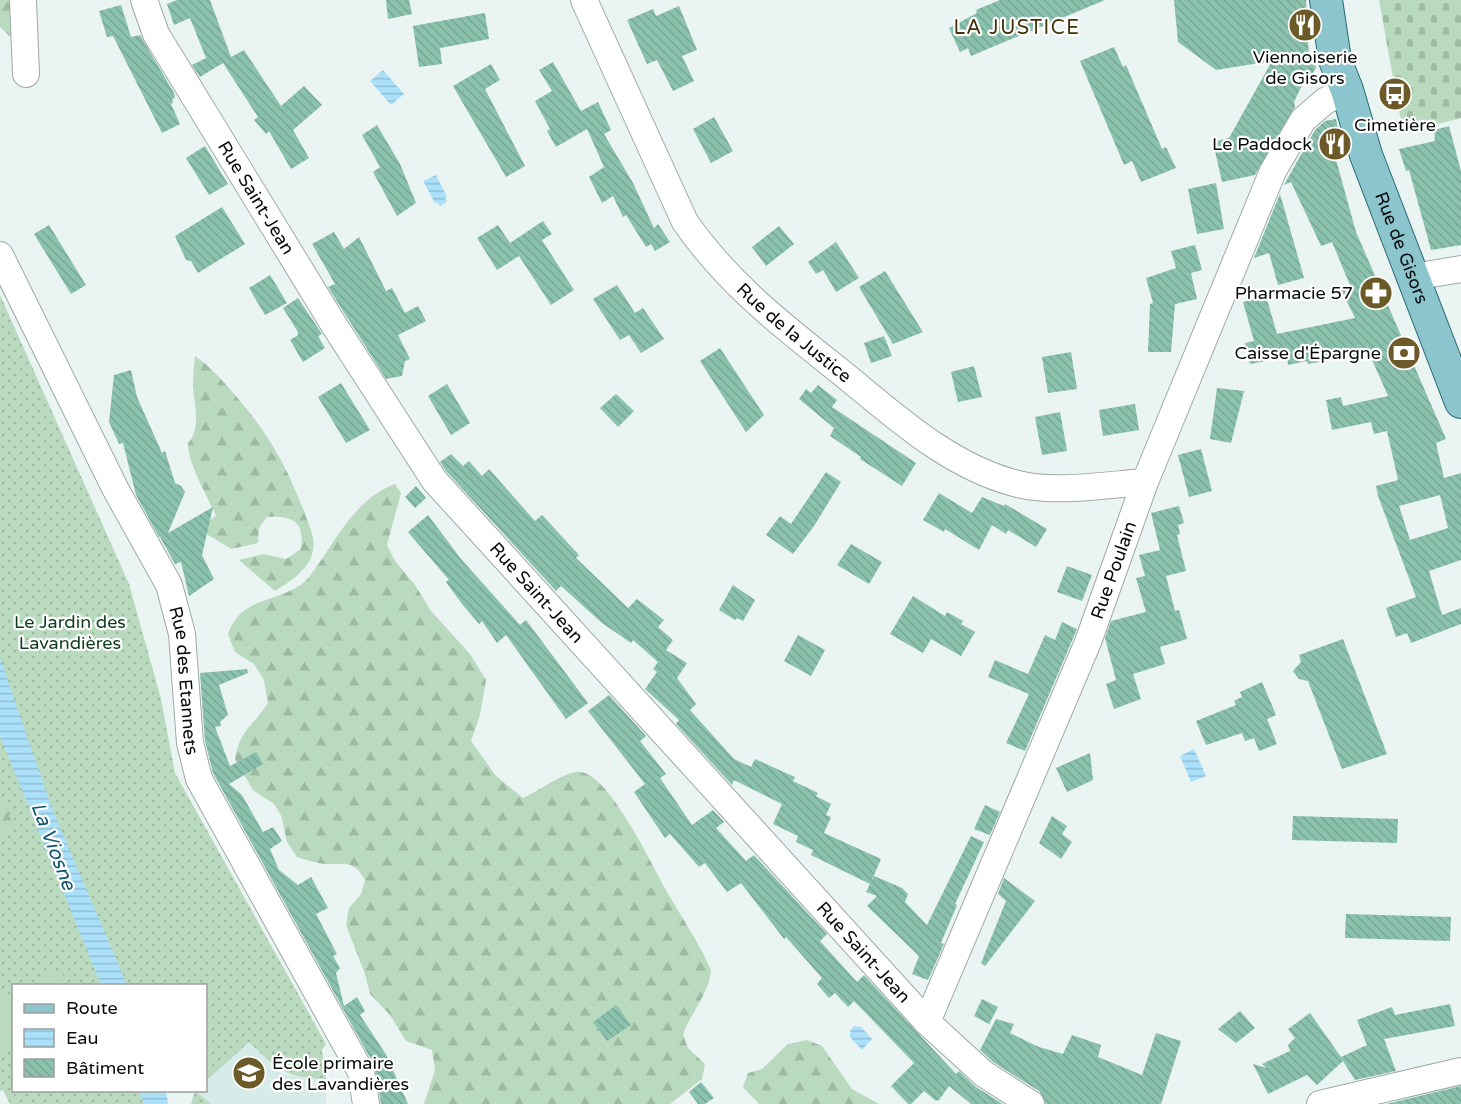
<svg xmlns="http://www.w3.org/2000/svg" width="1461" height="1104" font-family="'Varela Round',sans-serif">
  <style>
    .built { fill: #d7ebe8 }
    .grass { fill: url(#grass-dots) }
    .forest { fill: url(#forest-firs) }
    .cemetery { fill: url(#cemetery-stones) }
    .pitch { fill: #b9dabe }
    .water { fill: url(#water-rules) }
    .building { fill: url(#building-back-hatch); fill-rule: evenodd }
    .lines { fill: none; stroke-linecap: round; stroke-linejoin: round }
    .minor-casing { stroke: #9fa9a8; stroke-width: 28 }
    .major-casing { stroke: #2c6b74; stroke-width: 34 }
    .minor { stroke: #fff; stroke-width: 26 }
    .major { stroke: #8cc5cd; stroke-width: 32 }
    .labels { text-anchor: middle; stroke-width: 4.5; stroke-linejoin: round; paint-order: stroke }
    .poi-label { font-size: 18px; fill: #090c0c; stroke: #fff; text-anchor: end }
    .street-label { font-size: 18px; fill: #090c0c; stroke: #fff }
    .park-label { font-size: 18px; fill: #0d3c1b; stroke: #fff }
    .neighbourhood-label { font-size: 20px; letter-spacing: 1.5px; fill: #3f3207; stroke: #fff }
    .water-label { font-size: 20px; font-style: italic; fill: #135770; stroke: #fff }
  </style>
  <defs>
    <pattern id="grass-dots" width="8" height="8" patternUnits="userSpaceOnUse" patternTransform="scale(1.5)"><rect width="8" height="8" fill="#b9dabe"/><path d="M2 2h.1M6 6h.1" fill="none" stroke="#9ebaa2" stroke-width="1.8" stroke-linecap="round"/></pattern>
    <pattern id="forest-firs" width="22" height="20" patternUnits="userSpaceOnUse" patternTransform="scale(1.5)"><rect width="22" height="20" fill="#b9dabe"/><path d="M5 1l3.5 6h-7zM16 11l3.5 6h-7z" fill="#9ebaa2"/></pattern>
    <pattern id="cemetery-stones" width="16" height="16" patternUnits="userSpaceOnUse" patternTransform="scale(1.5)"><rect width="16" height="16" fill="#b9dabe"/><path d="M2 7V4a2 2 0 0 1 4 0v3zM10 15v-3a2 2 0 0 1 4 0v3z" fill="#9ebaa2"/></pattern>
    <pattern id="water-rules" width="6" height="5" patternUnits="userSpaceOnUse" patternTransform="scale(1.5)"><rect width="6" height="5" fill="#aae0f9"/><path d="M0 2.5h6" fill="none" stroke="#91bfd4"/></pattern>
    <pattern id="building-back-hatch" width="6" height="6" patternUnits="userSpaceOnUse" patternTransform="scale(1.5)"><rect width="6" height="6" fill="#8bc2ad"/><path d="M-1 5l2 2M0 0l6 6M5-1l2 2" fill="none" stroke="#77a694"/></pattern>
  </defs>
  <rect width="100%" height="100%" fill="#eaf4f3"/>
  <polygon class="built" points="249,1041 278,1071 288,1075 326,1079 326,1104 191,1104 195,1091 206,1090 206,1081"/>
  <g class="grass">
    <path d="M 0,295 L 129,584 L 161,699 L 175,773 L 326,1044 L 322,1050 L 326,1079 C 282,1077 279,1070 249,1042 L 206,1081 L 206,986 L 14,986 L 14,1090 L 139,1091 L 144,1104 L 10,1104 L 3,1090 L 0,1091 Z"/>
    <polygon points="195,1091 211,1104 191,1104"/>
  </g>
  <g class="forest">
    <polygon points="0,0 21,0 19,45 0,27"/>
    <path d="M 195,356 C 211,367 222,380 234,394 C 275,441 290,473 311,530 C 321,561 299,576 275,591 L 239,560 L 263,554 L 286,559 L 301,549 C 305,522 293,515 267,517 L 259,528 L 258,543 L 231,549 L 205,533 L 201,526 L 216,516 C 207,494 188,465 188,443 C 202,427 194,405 193,386 C 193,376 194,366 195,356 Z"/>
    <path d="M 395,484 L 401,493 L 387,545 L 395,561 L 415,585 L 431,611 L 470,654 L 486,680 L 480,715 L 471,741 L 496,776 L 523,798 C 540,791 566,770 581,772 C 610,776 652,865 666,890 C 681,917 699,942 711,970 C 709,995 691,1011 683,1035 L 688,1048 L 705,1064 L 702,1079 L 670,1104 L 424,1104 L 435,1070 L 432,1050 L 406,1041 L 390,1015 L 370,994 L 365,974 L 346,925 L 349,908 L 361,894 L 365,880 C 353,859 346,865 325,864 C 316,863 306,860 297,857 L 287,842 L 281,815 L 274,804 L 253,790 L 235,760 C 239,731 253,726 268,703 L 264,680 L 254,664 L 235,652 L 228,634 C 241,597 275,603 302,584 C 310,578 316,567 322,559 C 342,529 360,497 395,484 Z"/>
    <polygon points="0,796 15,828 0,835"/>
    <polygon points="807,1040 822,1046 852,1089 879,1104 759,1104 743,1087 748,1073 762,1069 788,1044"/>
  </g>
  <polygon class="cemetery" points="1379,0 1461,0 1461,118 1403,133"/>
  <g class="pitch">
    <polygon points="60,969 68,985 27,985"/>
    <polygon points="13,992 13,1048 0,1055 0,999"/>
  </g>
  <g class="water">
    <polygon points="383,70 404,94 391,105 370,81"/>
    <polygon points="436,175 447,197 445,198 447,202 440,206 437,202 435,203 423,181"/>
    <polygon points="0,658 53,811 127,985 101,985 0,736"/>
    <polygon points="1194,749 1206,776 1191,782 1180,756"/>
    <polygon points="854,1026 861,1027 872,1039 862,1050 850,1037 850,1031"/>
    <polygon points="139,1091 166,1091 168,1104 144,1104"/>
  </g>
  <g class="building">
    <polygon points="177,0 210,0 231,57 244,50 281,106 304,86 322,105 293,130 309,158 291,169 269,131 266,134 254,120 258,117 223,63 200,77 192,65 206,58 190,18 174,25 167,4"/>
    <polygon points="386,0 409,0 412,14 388,19"/>
    <polygon points="1000,0 1105,0 971,56 968,48 960,52 949,28 977,13 976,10"/>
    <polygon points="1174,0 1306,0 1309,58 1315,62 1316,68 1311,76 1306,77 1294,102 1295,107 1255,175 1222,182 1213,142 1229,138 1272,61 1216,70 1178,42"/>
    <polygon points="121,5 131,37 140,35 174,93 175,98 172,99 173,103 171,104 180,124 162,133 113,36 107,37 99,11"/>
    <polygon points="679,6 697,50 682,56 694,81 673,91 657,60 647,64 627,20 653,9 656,16"/>
    <polygon points="485,13 489,39 440,48 442,64 419,67 413,26"/>
    <polygon points="1114,47 1123,67 1126,65 1162,149 1166,147 1176,168 1141,182 1132,161 1124,165 1080,61"/>
    <polygon points="553,62 581,111 598,102 611,130 604,134 633,183 654,228 658,224 670,242 655,251 651,244 646,247 626,215 623,217 613,196 602,203 589,177 604,167 587,129 556,147 547,131 550,129 535,101 552,91 539,70"/>
    <polygon points="491,64 500,80 485,89 525,166 506,177 453,86"/>
    <polygon points="714,117 733,151 711,163 693,129"/>
    <path d="M 1336,119 L 1343,154 L 1335,156 L 1356,232 L 1446,439 L 1436,443 L 1444,478 L 1461,473 L 1461,560 L 1429,571 L 1442,615 L 1461,608 L 1461,624 L 1411,643 L 1407,633 L 1396,637 L 1386,608 L 1416,597 L 1378,496 L 1376,486 L 1398,480 L 1387,431 L 1374,434 L 1371,422 L 1332,430 L 1326,400 L 1341,397 L 1343,406 L 1388,396 L 1369,353 L 1308,364 L 1307,361 L 1288,365 L 1287,357 L 1250,364 L 1245,343 L 1254,341 L 1243,302 L 1266,296 L 1277,334 L 1355,318 L 1341,289 L 1350,285 L 1332,242 L 1321,246 L 1291,182 L 1284,185 L 1315,130 L 1325,121 ZM 1440,495 L 1448,528 L 1410,540 L 1399,506 Z"/>
    <polygon points="377,125 400,164 416,203 397,216 373,172 380,167 362,135"/>
    <polygon points="1449,126 1461,171 1461,245 1431,250 1409,170 1406,171 1399,149 1435,141 1434,130"/>
    <polygon points="205,146 228,184 209,195 186,158"/>
    <polygon points="1216,183 1224,229 1197,234 1188,189"/>
    <polygon points="1280,194 1304,278 1278,285 1269,253 1254,258"/>
    <polygon points="222,207 245,244 198,273 191,261 186,260 175,236"/>
    <polygon points="543,221 552,234 542,240 574,290 551,305 519,256 497,270 477,238 498,225 510,243"/>
    <polygon points="49,225 86,285 71,294 34,234"/>
    <polygon points="779,226 794,244 766,266 752,247"/>
    <polygon points="334,232 344,249 359,237 386,291 392,288 405,313 418,306 426,321 398,335 410,359 405,361 402,376 386,379 328,287 335,284 312,244"/>
    <polygon points="836,242 859,278 836,292 823,270 816,274 808,262"/>
    <polygon points="1195,245 1202,270 1191,273 1197,299 1175,304 1171,352 1148,352 1150,304 1153,303 1146,278 1176,268 1171,251"/>
    <polygon points="885,271 923,332 893,344 859,287"/>
    <polygon points="270,275 287,303 265,315 249,288"/>
    <polygon points="617,285 635,313 643,308 664,339 641,353 629,335 620,340 593,299"/>
    <polygon points="298,298 322,334 318,336 325,348 303,362 290,340 298,335 298,332 283,308"/>
    <polygon points="884,336 892,356 871,363 864,343"/>
    <polygon points="720,348 764,415 746,432 700,361"/>
    <polygon points="1071,352 1077,389 1048,393 1042,357"/>
    <polygon points="974,366 982,397 958,402 951,372"/>
    <polygon points="131,370 137,397 162,453 165,451 175,483 181,486 185,492 168,533 213,507 202,555 214,579 189,596 181,562 175,564 160,537 162,536 159,537 136,495 123,443 119,444 109,422 114,375"/>
    <polygon points="341,383 370,430 346,443 318,397"/>
    <polygon points="447,384 470,423 451,435 428,396"/>
    <polygon points="818,385 837,400 832,407 916,463 902,486 860,459 861,457 830,436 834,428 799,399 806,389 811,393"/>
    <polygon points="1217,388 1244,391 1231,443 1210,439"/>
    <polygon points="616,394 634,411 618,427 600,408"/>
    <polygon points="1135,404 1139,430 1103,436 1099,410"/>
    <polygon points="1060,412 1067,451 1042,455 1035,417"/>
    <polygon points="1201,449 1212,491 1189,497 1178,455"/>
    <polygon points="451,454 463,466 469,461 482,476 489,469 535,521 542,515 579,555 576,558 628,608 637,599 664,620 658,627 673,640 666,650 687,663 677,678 696,704 690,710 734,759 751,767 755,759 795,777 793,781 818,793 816,796 831,804 826,815 831,817 824,833 881,859 870,884 874,876 902,888 908,894 905,902 927,925 971,836 984,842 955,904 957,905 941,943 944,944 928,980 912,974 919,956 867,906 877,896 866,892 870,884 811,855 813,850 796,842 798,836 773,824 782,804 734,780 732,785 676,724 679,720 645,689 657,672 653,669 658,662 633,640 631,643 602,623 561,586 556,591 446,471 440,462"/>
    <polygon points="826,472 841,482 814,526 793,554 766,535 780,516 791,524"/>
    <polygon points="416,486 426,498 415,508 405,497"/>
    <polygon points="939,493 972,513 982,497 1004,506 1005,504 1047,529 1036,547 1008,530 1006,534 992,525 979,550 945,529 944,532 923,520"/>
    <polygon points="1179,506 1184,523 1178,525 1180,534 1177,535 1186,571 1166,576 1175,611 1179,610 1187,639 1160,647 1165,664 1133,674 1141,699 1114,709 1106,684 1116,680 1105,638 1111,621 1146,612 1136,578 1145,576 1139,555 1160,550 1151,513"/>
    <polygon points="428,515 461,559 520,625 526,620 588,703 566,719 506,635 497,643 482,621 479,624 462,604 446,582 449,580 408,532"/>
    <polygon points="851,544 882,562 869,584 837,565"/>
    <polygon points="1067,566 1092,575 1082,601 1057,592"/>
    <polygon points="733,585 755,600 743,621 737,618 735,620 719,610"/>
    <polygon points="913,596 945,616 947,612 963,621 961,624 975,632 961,656 931,639 923,653 890,634"/>
    <polygon points="1062,622 1077,629 1025,751 1006,743 1029,694 988,677 995,660 1028,674 1045,635 1055,640"/>
    <polygon points="798,635 825,650 811,676 784,661"/>
    <polygon points="1343,639 1387,754 1342,769 1308,681 1299,679 1293,671 1301,662 1299,655"/>
    <polygon points="247,669 248,673 219,685 228,715 220,722 221,726 215,727 230,766 256,752 263,764 229,784 242,795 263,832 273,827 282,841 270,849 279,870 298,885 311,877 328,908 316,914 337,954 333,956 340,968 336,973 344,1006 357,997 365,1011 360,1015 387,1056 408,1104 381,1104 374,1065 213,773 205,741 200,673"/>
    <polygon points="1262,682 1276,715 1267,719 1277,744 1259,751 1254,738 1245,741 1242,733 1206,745 1196,721 1236,705 1234,701 1242,697 1240,692"/>
    <polygon points="609,695 646,736 640,741 666,774 660,778 692,825 713,810 724,822 716,828 746,861 754,855 790,894 827,934 820,941 857,982 864,975 956,1074 959,1071 976,1087 1003,1104 971,1104 949,1086 939,1100 936,1101 924,1091 911,1104 908,1104 891,1086 914,1063 854,1001 848,1007 835,993 829,998 817,984 822,978 786,937 784,939 741,883 727,892 705,863 699,867 670,834 665,838 634,792 645,784 588,711"/>
    <polygon points="1090,753 1093,780 1067,792 1056,768"/>
    <polygon points="985,805 1000,812 990,835 974,829"/>
    <polygon points="1052,816 1067,826 1062,834 1072,842 1061,859 1039,843"/>
    <polygon points="1293,816 1398,819 1397,843 1292,840"/>
    <polygon points="1004,878 1035,901 985,966 981,963 1006,901 998,894"/>
    <polygon points="1346,914 1451,917 1450,941 1345,938"/>
    <polygon points="982,999 998,1007 989,1024 974,1016"/>
    <polygon points="1450,1004 1455,1026 1384,1039 1396,1071 1355,1080 1343,1061 1317,1085 1307,1075 1268,1094 1253,1064 1267,1068 1262,1064 1290,1051 1288,1045 1295,1038 1288,1029 1310,1013 1341,1057 1367,1045 1357,1020 1392,1007 1395,1015"/>
    <polygon points="616,1005 631,1025 607,1041 593,1022"/>
    <polygon points="1240,1011 1255,1028 1236,1043 1218,1029"/>
    <polygon points="996,1019 1014,1024 1010,1033 1039,1047 1063,1054 1072,1035 1101,1045 1098,1057 1142,1075 1156,1033 1181,1041 1161,1104 1046,1104 1039,1091 993,1062 980,1050"/>
    <polygon points="701,1082 714,1098 705,1104 698,1104 689,1092"/>
    <polygon points="1461,1086 1461,1104 1386,1104"/>
  </g>
  <g class="lines">
    <defs>
      <g id="minor">
        <polyline points="23,0 26,74"/>
        <path id="s1" d="M 144,0 L 156,34 L 334,325 L 434,480 L 927,1022 L 984,1074 L 1031,1104"/>
        <path id="s2" d="M 584,0 L 685,222 C 730,286 782,325 842,373 C 894,415 947,465 1014,483 C 1055,494 1103,485 1145,482"/>
        <path id="s3" d="M 0,255 L 116,490 L 169,585 L 182,634 L 190,743 L 199,779 L 361,1072 L 366,1104"/>
        <polyline points="1413,277 1461,269"/>
        <path id="s4" d="M 927,1022 L 1088,642 L 1145,482 L 1273,171 L 1303,120 L 1325,101 L 1347,90"/>
        <polyline points="1320,1104 1461,1071"/>
      </g>
      <g id="major">
        <path id="s5" d="M 1326,0 L 1335,60 L 1347,90 L 1366,155 L 1461,402"/>
      </g>
    </defs>
    <use href="#minor" class="minor-casing"/>
    <use href="#major" class="major-casing"/>
    <use href="#minor" class="minor"/>
    <use href="#major" class="major"/>
  </g>
  <defs>
    <symbol id="restaurant-disc" viewBox="-11 -11 22 22"><circle r="9.5" fill="#6c5b29" stroke="#fff"/><path d="M-5-6h1v4h1v-4h1v4h1v-4h1v5L-1.5 .5V6h-2V.5L-5-1ZM5-6V6H3V1.5H1.5Q1.5-4 5-6Z" fill="#fff"/></symbol>
    <symbol id="bus-disc" viewBox="-11 -11 22 22"><circle r="9.5" fill="#6c5b29" stroke="#fff"/><path d="M-5-6H5V4H4V6H2V4H-2V6H-4V4H-5ZM-3.5-4V0h7V-4ZM-3.5 1.2v1.5H-2V1.2ZM2 1.2v1.5H3.5V1.2Z" fill="#fff"/></symbol>
    <symbol id="pharmacy-disc" viewBox="-11 -11 22 22"><circle r="9.5" fill="#6c5b29" stroke="#fff"/><path d="M-2-6h4v4h4v4h-4v4h-4v-4h-4v-4h4Z" fill="#fff"/></symbol>
    <symbol id="bank-disc" viewBox="-11 -11 22 22"><circle r="9.5" fill="#6c5b29" stroke="#fff"/><path d="M-6-4H6V4H-6ZM0-2.3a2.3 2.3 0 1 0 0 4.6a2.3 2.3 0 1 0 0-4.6Z" fill="#fff"/></symbol>
    <symbol id="school-disc" viewBox="-11 -11 22 22"><circle r="9.5" fill="#6c5b29" stroke="#fff"/><path d="M0-5L7-2L0 1L-7-2ZM-4 1L0 2.5L4 1V4Q0 6-4 4Z" fill="#fff"/></symbol>
  </defs>
  <g fill-rule="evenodd">
    <use href="#restaurant-disc" x="1286" y="6" width="38" height="38"/>
    <use href="#bus-disc" x="1376" y="75" width="38" height="38"/>
    <use href="#restaurant-disc" x="1316" y="125" width="38" height="38"/>
    <use href="#pharmacy-disc" x="1357" y="274" width="38" height="38"/>
    <use href="#bank-disc" x="1385" y="334" width="38" height="38"/>
    <use href="#school-disc" x="230" y="1054" width="38" height="38"/>
  </g>
  <g class="labels">
    <g class="poi-label">
      <text x="1305" y="63" text-anchor="middle">Viennoiserie<tspan x="1305" dy="21">de Gisors</tspan></text>
      <text x="1395" y="131" text-anchor="middle">Cimetière</text>
      <text x="1312" y="150">Le Paddock</text>
      <text x="1353" y="299">Pharmacie 57</text>
      <text x="1381" y="359">Caisse d'Épargne</text>
      <text x="272" y="1069" text-anchor="start">École primaire<tspan x="272" dy="21">des Lavandières</tspan></text>
    </g>
    <g class="street-label">
      <text dy="6" stroke="none"><textPath href="#s1" startOffset="228">Rue Saint-Jean</textPath></text>
      <text dy="6" stroke="none"><textPath href="#s5" startOffset="260">Rue de Gisors</textPath></text>
      <text dy="6" stroke="none"><textPath href="#s2" startOffset="400">Rue de la Justice</textPath></text>
      <text dy="6" stroke="none"><textPath href="#s4" startOffset="489">Rue Poulain</textPath></text>
      <text dy="6" stroke="none"><textPath href="#s1" startOffset="714">Rue Saint-Jean</textPath></text>
      <text dy="6" stroke="none"><textPath href="#s3" startOffset="468">Rue des Etannets</textPath></text>
      <text dy="6" stroke="none"><textPath href="#s1" startOffset="1200">Rue Saint-Jean</textPath></text>
    </g>
    <g class="park-label">
      <text x="70" y="628">Le Jardin des<tspan x="70" dy="21">Lavandières</tspan></text>
    </g>
    <g class="neighbourhood-label">
      <text x="1017" y="34">LA JUSTICE</text>
    </g>
    <g class="water-label">
      <text transform="translate(54 846) rotate(69)" y="7">La Viosne</text>
    </g>
  </g>
  <rect x="12" y="984" width="195" height="108" fill="#ffffff" stroke="#9d9e9e" stroke-width="1.5"/>
  <rect x="24" y="1004" width="30" height="9" fill="#8cc5cd" stroke="#9d9e9e" stroke-width="1.5"/>
  <text x="66" y="1014" font-size="18" fill="#090c0c">Route</text>
  <rect x="24" y="1029" width="30" height="18" fill="url(#water-rules)" stroke="#9d9e9e" stroke-width="1.5"/>
  <text x="66" y="1044" font-size="18" fill="#090c0c">Eau</text>
  <rect x="24" y="1059" width="30" height="18" fill="url(#building-back-hatch)" stroke="#9d9e9e" stroke-width="1.5"/>
  <text x="66" y="1074" font-size="18" fill="#090c0c">Bâtiment</text>
</svg>
